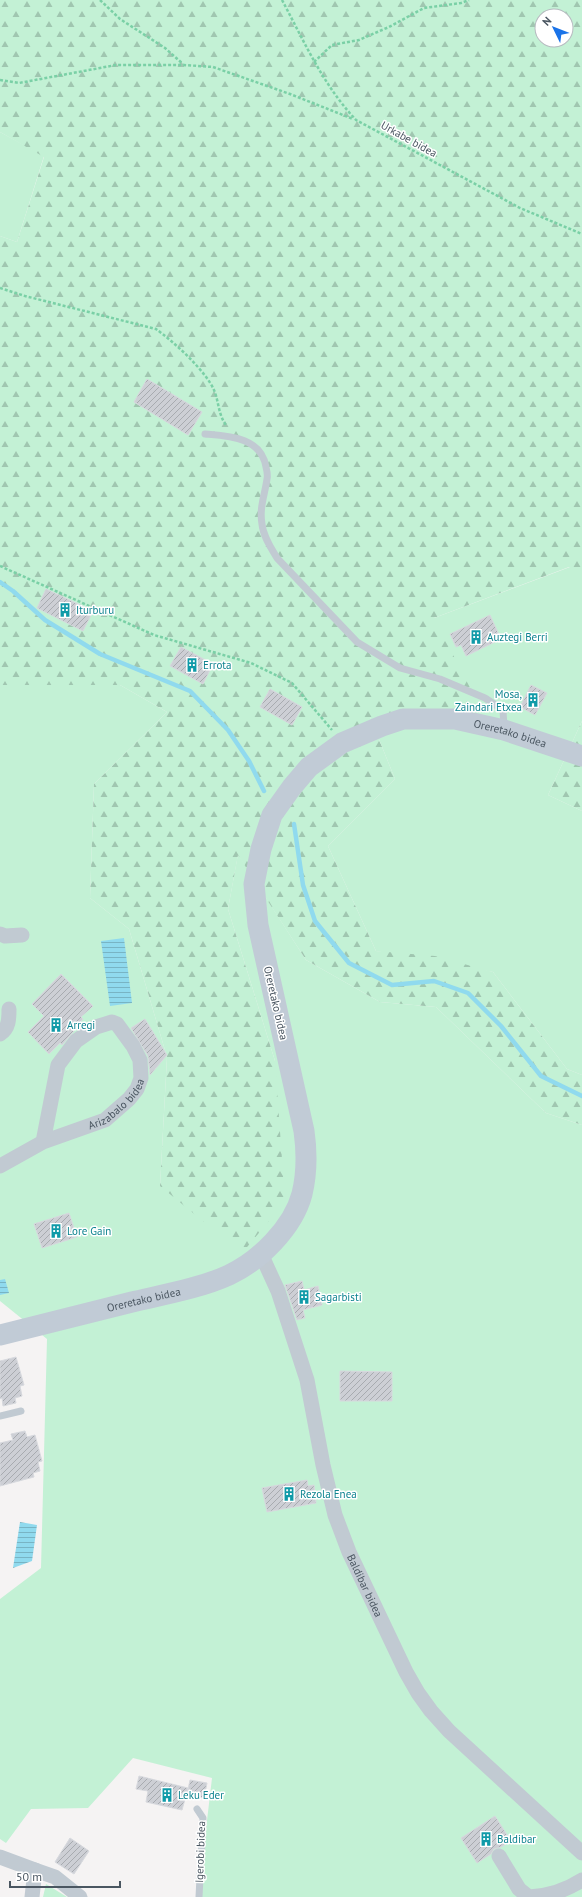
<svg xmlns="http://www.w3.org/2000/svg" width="582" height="1897" font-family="'PT Sans',sans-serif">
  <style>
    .green { fill: #c3f1d5 }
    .forest { fill: url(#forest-firs); fill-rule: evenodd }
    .water { fill: url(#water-rules) }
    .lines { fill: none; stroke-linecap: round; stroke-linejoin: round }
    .stream { stroke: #90daee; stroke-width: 4.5 }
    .building { fill: url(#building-hatch); stroke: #d7d9de }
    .path { stroke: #7ad0a6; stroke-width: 2.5; stroke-dasharray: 3 2; stroke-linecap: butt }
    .lane { stroke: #c1cad2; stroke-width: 7 }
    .street { stroke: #c1cad2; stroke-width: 15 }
    .secondary { stroke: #c1cbd6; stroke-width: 21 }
    .labels { text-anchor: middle; stroke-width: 3; stroke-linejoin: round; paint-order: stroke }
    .street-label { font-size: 11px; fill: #4a5661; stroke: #fff }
    .culture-label { font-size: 11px; fill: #0d838f; stroke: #fff; text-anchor: start }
  </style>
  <defs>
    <pattern id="forest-firs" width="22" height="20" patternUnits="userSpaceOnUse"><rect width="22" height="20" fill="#c3f1d5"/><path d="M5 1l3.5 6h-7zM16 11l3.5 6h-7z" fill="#a0c6b0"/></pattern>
    <pattern id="water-rules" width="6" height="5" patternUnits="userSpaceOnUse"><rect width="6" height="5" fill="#90daee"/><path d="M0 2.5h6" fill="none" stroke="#78b4c4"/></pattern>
    <pattern id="building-hatch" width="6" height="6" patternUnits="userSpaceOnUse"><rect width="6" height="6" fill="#cdcfd5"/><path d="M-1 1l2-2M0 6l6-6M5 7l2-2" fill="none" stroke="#a8abb0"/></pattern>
  </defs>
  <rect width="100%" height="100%" fill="#f5f3f3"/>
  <g class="green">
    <polygon points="0,132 44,156 17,242 0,236"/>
    <polygon points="570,567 582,567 582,721 548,795 582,811 582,1075 567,1069 493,972 376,951 328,846 395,779 370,717 434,618"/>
    <polygon points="21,684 120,685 167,712 94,784 90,898 129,929 167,1057 160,1186 275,1061 228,909 238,854 306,960 380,1002 436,1007 546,1113 582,1125 582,1897 198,1897 212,1778 133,1758 88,1808 31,1809 6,1843 0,1839 0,1599 41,1568 47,1339 0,1301 0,685"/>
    <polygon points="46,1884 67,1897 43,1897"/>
  </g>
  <g class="forest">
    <path d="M 0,0 L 582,0 L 582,567 L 569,567 L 434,618 L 482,711 L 370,717 L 395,779 L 328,846 L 376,951 L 435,956 L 493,972 L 567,1069 L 582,1075 L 582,1125 L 546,1113 L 436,1007 L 380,1002 L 306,960 L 238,855 L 228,909 L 275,1061 L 285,1202 L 242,1253 L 160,1186 L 167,1057 L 129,929 L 90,898 L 94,784 L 167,712 L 120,685 L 0,685 L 0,236 L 17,242 L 44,157 L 0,132 ZM 542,16 L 566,16 L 566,40 L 542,40 Z"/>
    <polygon points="582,721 582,811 548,795"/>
  </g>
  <g class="water">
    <polygon points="124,938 132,1003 110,1006 101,941"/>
    <polygon points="5,1279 9,1293 0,1295 0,1280"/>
    <polygon points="20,1522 37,1525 32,1561 13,1568"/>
  </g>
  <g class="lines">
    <g class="stream">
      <polyline points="0,582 13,591 45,620 100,654 190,691 228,730 249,761 264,791"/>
      <polyline points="294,824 303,885 315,921 349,963 392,985 434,981 468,993 501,1026 541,1076 582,1096"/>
    </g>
  </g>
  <g class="building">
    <polygon points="147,379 202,412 188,435 134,402"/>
    <polygon points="46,589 93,611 83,631 37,608"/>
    <polygon points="490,615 501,639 466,656 461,645 456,647 450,634"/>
    <polygon points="181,647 213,664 203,684 170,666"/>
    <polygon points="531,685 547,693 535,715 520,707"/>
    <polygon points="270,689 302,707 292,725 260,707"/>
    <polygon points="61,974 93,1006 81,1017 83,1019 73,1030 74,1031 62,1045 60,1043 49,1054 28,1032 44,1016 32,1004"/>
    <polygon points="145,1019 167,1055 150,1075 148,1056 131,1028"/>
    <polygon points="69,1213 77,1237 42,1248 34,1224"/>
    <polygon points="302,1281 304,1290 318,1286 322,1305 303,1310 305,1318 297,1320 285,1285"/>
    <polygon points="16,1357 24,1385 20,1386 22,1396 15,1398 16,1403 3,1406 2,1398 0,1399 0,1361"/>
    <polygon points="340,1371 392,1372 392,1401 340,1401"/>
    <polygon points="25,1431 27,1437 35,1435 42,1461 38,1462 40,1471 33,1473 34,1477 0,1486 0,1443 13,1440 11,1434"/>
    <polygon points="307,1480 308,1486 314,1485 316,1503 267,1512 262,1488"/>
    <polygon points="139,1776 188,1788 182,1810 146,1802 148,1791 136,1789"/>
    <polygon points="190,1780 207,1783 204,1798 187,1795"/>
    <polygon points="495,1816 511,1841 501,1847 494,1849 491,1854 477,1863 461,1838"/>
    <polygon points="70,1838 89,1851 74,1874 55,1862"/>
  </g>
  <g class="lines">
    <g class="path">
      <polyline points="100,0 120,19 165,48 183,64"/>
      <path d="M 282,0 C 304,41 323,85 356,120 L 520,208 L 582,234"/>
      <polyline points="314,62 332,45 359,40 389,27 424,8 461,3 469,0"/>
      <polyline points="0,80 19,83 116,65 184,65 213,67 290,94 353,119"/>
      <path d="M 0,288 L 25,296 L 156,329 C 174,342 205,370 214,390 C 219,402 218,414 226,425"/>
      <polyline points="0,566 154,635 251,663 292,683 332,730"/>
    </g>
    <g class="lane">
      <path d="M 205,434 C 229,436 261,437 266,467 C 267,471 268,475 267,479 C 265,494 259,508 262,524 C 263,536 271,548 277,558 L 357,642 L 400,668 L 440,679 L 485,698 L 503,710 L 504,728"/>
      <polyline points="0,1416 21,1411"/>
      <polyline points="197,1809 203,1818 199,1897"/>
    </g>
    <g class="street">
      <polyline points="0,934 5,936 22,935"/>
      <path d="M 0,1034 C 9,1028 9,1019 9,1009"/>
      <path id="s1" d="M 0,1166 L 43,1142 L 105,1120 L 129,1099 L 137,1089 L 141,1078 L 140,1060 L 133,1046 L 117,1024 L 112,1022 L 96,1027 L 76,1041 L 58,1065 L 43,1142"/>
      <path id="s2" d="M 261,1254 L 278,1291 L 307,1380 L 323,1465 L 335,1515 L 349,1552 L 406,1672 L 418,1693 L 431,1711 L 449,1731 L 582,1853"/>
      <path d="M 499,1856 L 519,1889 L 529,1897 C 548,1896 565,1891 582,1880"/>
      <polyline points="0,1857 35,1870 32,1897"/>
      <polyline points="35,1870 55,1877 80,1897"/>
    </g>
    <path class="secondary" id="s3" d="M 0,1335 C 44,1324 88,1313 132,1302 C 162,1295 201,1288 229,1275 C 259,1261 293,1228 302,1194 C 307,1173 307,1152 304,1131 L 258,925 L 254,884 L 261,849 L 272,815 L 292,787 L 309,767 L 342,743 L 382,726 L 403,719 L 455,719 L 504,730 L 582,756"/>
  </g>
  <defs>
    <symbol id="building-bare" viewBox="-9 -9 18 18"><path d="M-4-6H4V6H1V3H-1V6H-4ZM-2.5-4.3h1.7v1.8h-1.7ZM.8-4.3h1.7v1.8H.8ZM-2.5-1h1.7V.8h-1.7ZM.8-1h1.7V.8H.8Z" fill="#0f9aa8" stroke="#fff" stroke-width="2.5" paint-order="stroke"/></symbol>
  </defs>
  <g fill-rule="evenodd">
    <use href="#building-bare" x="55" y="600" width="20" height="20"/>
    <use href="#building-bare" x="466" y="627" width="20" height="20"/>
    <use href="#building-bare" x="182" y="655" width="20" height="20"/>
    <use href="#building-bare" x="523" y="690" width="20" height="20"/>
    <use href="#building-bare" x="46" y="1015" width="20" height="20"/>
    <use href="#building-bare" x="46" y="1221" width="20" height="20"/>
    <use href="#building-bare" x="294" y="1287" width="20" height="20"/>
    <use href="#building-bare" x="279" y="1484" width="20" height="20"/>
    <use href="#building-bare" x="157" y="1785" width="20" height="20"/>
    <use href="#building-bare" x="476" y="1829" width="20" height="20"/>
  </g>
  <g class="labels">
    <g class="street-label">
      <text transform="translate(409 139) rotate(29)" y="4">Urkabe bidea</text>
      <text dy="4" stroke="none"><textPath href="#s3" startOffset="1012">Oreretako bidea</textPath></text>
      <text transform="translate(276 1003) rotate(77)" y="4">Oreretako bidea</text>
      <text dy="4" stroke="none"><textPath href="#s1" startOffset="134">Arizabalo bidea</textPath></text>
      <text dy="4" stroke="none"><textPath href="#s3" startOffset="148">Oreretako bidea</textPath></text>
      <text dy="4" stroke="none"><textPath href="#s2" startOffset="349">Baldibar bidea</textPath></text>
      <text transform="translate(200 1852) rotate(-88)" y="4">Igerobi bidea</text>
    </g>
    <g class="culture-label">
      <text x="76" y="614">Iturburu</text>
      <text x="487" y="641">Auztegi Berri</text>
      <text x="203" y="669">Errota</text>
      <text x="522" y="698" text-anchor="end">Mosa,<tspan x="522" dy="13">Zaindari Etxea</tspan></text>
      <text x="67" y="1029">Arregi</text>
      <text x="67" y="1235">Lore Gain</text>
      <text x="315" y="1301">Sagarbisti</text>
      <text x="300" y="1498">Rezola Enea</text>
      <text x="178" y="1799">Leku Eder</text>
      <text x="497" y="1843">Baldibar</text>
    </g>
  </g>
  <g transform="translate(554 28) rotate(313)"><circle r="19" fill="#ffffff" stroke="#b7bbc0"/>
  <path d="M0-3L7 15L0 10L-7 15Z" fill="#1a73e8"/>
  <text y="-6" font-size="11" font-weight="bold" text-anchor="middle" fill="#4a5661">N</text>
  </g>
  <path d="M10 1881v6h110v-6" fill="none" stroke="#4a5661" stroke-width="2"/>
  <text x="16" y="1881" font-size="12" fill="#4a5661" stroke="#ffffff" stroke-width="3" paint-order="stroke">50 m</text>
</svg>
